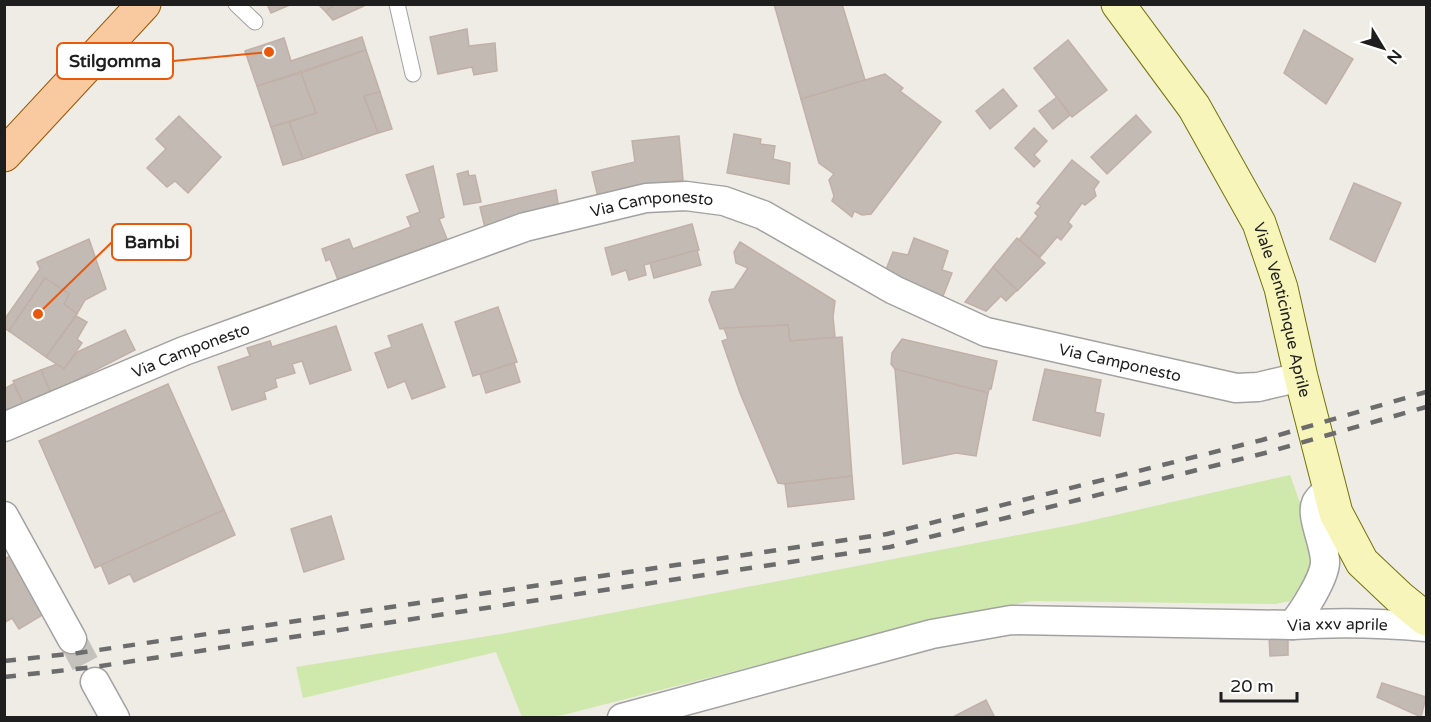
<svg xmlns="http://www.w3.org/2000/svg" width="1431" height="722" font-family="'Varela Round',sans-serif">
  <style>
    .grass { fill: #cfe8ac }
    .building { fill: #c4bab4; stroke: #c0b0a8; stroke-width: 1.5 }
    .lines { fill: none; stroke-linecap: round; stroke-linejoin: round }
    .minor-tunnel { stroke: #c5c2bd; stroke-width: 28; stroke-dasharray: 28 14; stroke-linecap: butt }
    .service-casing { stroke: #a2a2a2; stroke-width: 17 }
    .minor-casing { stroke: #a2a2a2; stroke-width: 31 }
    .secondary-casing { stroke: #717308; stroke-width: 35 }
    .primary-casing { stroke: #945705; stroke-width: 35 }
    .service { stroke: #fff; stroke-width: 15 }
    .minor { stroke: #fff; stroke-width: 28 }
    .secondary { stroke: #f7f5ba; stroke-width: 33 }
    .primary { stroke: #f9caa0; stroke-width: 33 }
    .rail { stroke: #6c6c6c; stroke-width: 4.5; stroke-dasharray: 12 12; stroke-linecap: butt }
    .labels { text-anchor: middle; stroke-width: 4.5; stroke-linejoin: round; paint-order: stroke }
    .street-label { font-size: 16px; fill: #1e1e1e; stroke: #fff }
    .leader { fill: none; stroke: #e8590c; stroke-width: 2 }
    .callout-dot { fill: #e8590c; stroke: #fff; stroke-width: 2 }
    .callout { fill: #fff; stroke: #e8590c; stroke-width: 2 }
    .callout-label { font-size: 18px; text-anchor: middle; font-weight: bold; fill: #1e1e1e }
  </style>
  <rect width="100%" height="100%" fill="#efebe5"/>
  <path class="grass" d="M 1290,475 C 1300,503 1319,549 1306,577 C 1303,585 1295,593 1290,601 L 1275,604 L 1032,601 L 942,618 L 563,715 L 546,717 L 522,717 L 496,652 L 303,698 L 296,667 L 507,633 L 1076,524 Z"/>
  <g class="building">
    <polygon points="267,4 292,4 271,13"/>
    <polygon points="318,4 335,4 326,12"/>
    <polygon points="335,4 368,4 333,20 326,12"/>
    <polygon points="774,4 842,4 865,80 801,99"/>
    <polygon points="467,29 469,46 495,43 497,71 474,75 472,67 438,74 430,37"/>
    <polygon points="1304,30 1353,59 1326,104 1284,73"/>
    <polygon points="362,37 366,50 257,86 245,51 284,38 291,61"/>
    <polygon points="1068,40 1107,90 1072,117 1034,68"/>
    <polygon points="366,50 380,92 364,96 378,133 303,159 289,122 316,113 301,73"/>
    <polygon points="301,73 316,113 271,127 257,86"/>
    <polygon points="885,74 903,88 900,91 941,122 871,214 862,215 854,211 852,217 832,201 834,196 829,180 834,174 819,163 801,99"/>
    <polygon points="1003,89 1017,106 990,129 976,111"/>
    <polygon points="380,92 392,129 378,133 364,96"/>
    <polygon points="1057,97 1070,115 1053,129 1039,111"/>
    <polygon points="1136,115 1151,132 1107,174 1091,157"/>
    <polygon points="179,116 221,157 188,193 175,181 167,187 147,168 166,149 156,139"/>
    <polygon points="289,122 303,159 283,165 271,127"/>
    <polygon points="1034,128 1047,141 1034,155 1040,161 1034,167 1015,148"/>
    <polygon points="734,134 761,139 760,144 775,146 773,159 790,163 789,184 727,173"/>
    <polygon points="679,136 683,180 638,185 598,197 592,172 635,162 632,141"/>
    <polygon points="1072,160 1099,182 1094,189 1096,196 1085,205 1082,203 1068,222 1072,226 1061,240 1057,237 1040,257 1019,240 1038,216 1035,213 1041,206 1037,203"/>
    <polygon points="433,166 444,217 439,219 447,239 338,280 330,259 326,261 322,249 349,239 353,249 411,227 407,217 420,212 406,175"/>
    <polygon points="468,171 469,176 475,175 481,202 464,205 457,174"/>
    <polygon points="1354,183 1401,203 1375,262 1330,239"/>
    <polygon points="556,190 559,210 486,232 480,207"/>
    <polygon points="692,224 699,250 644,265 646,275 629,280 626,270 612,275 605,248"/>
    <polygon points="914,238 948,251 942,270 952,273 943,296 885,272 893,252 908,255"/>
    <polygon points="1017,238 1045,263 1017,291 993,267"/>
    <polygon points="89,239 106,289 85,300 77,314 64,304 69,294 45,278 9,331 4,328 4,320 40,269 37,262"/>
    <polygon points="740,242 835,301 833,317 835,337 790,341 788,325 720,329 709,300 712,292 734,289 748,268 736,263 734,252"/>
    <polygon points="697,250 701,265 654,278 650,263"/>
    <polygon points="993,267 1017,290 1006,301 1001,296 986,311 965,302"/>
    <polygon points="45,278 69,294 64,304 77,314 46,357 9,331"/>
    <polygon points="498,307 517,362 473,376 455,322"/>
    <polygon points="76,316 87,322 77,339 82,343 64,369 46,357"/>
    <polygon points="422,324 445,387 412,399 405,381 388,388 375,353 392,347 388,336"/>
    <polygon points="788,325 790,341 842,337 852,476 785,484 778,483 740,393 722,341 728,339 724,328"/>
    <polygon points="336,326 351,370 310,384 302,361 292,364 295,373 275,379 277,387 264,392 266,399 232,410 218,367 250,356 247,348 270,341 272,347"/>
    <polygon points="125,330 135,350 51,393 41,370 57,364 64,369 77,352"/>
    <polygon points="902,339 997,361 991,389 989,389 988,393 895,369 891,364 892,353"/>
    <polygon points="514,363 520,382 486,393 480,374"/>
    <polygon points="895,369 988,393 976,456 956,453 903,464"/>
    <polygon points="1045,369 1101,380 1095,412 1104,414 1100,436 1033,420"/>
    <polygon points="41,370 51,393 25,407 13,381"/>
    <polygon points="13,384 25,407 4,413 4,389"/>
    <polygon points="168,384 224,510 95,568 39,441"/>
    <polygon points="852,476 854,499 788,507 785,484"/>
    <polygon points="224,510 235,535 134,582 130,574 109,584 101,565"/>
    <polygon points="331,516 344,559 304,572 291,529"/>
    <polygon points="10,556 44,614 19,629 12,618 4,623 4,559"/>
    <polygon points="1288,633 1288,655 1270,656 1269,635"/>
    <polygon points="1382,683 1426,697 1421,717 1377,697"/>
    <polygon points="986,700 995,718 951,718"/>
  </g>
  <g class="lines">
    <polyline class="minor-tunnel" points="72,639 95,682"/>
    <defs>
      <g id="service">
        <polyline points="236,4 255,22"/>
        <polyline points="397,4 413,74"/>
      </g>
      <g id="minor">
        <path id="s1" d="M 4,427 L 184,351 L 525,227 L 646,198 L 686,196 L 724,201 L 763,215 L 894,290 L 986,332 L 1236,388 L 1258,387 L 1301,377"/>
        <polyline points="4,516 72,639"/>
        <path d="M 1292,625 C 1303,612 1324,579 1325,563 C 1326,546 1310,516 1316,503 C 1318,498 1325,493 1329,489"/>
        <polyline points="95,682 115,718"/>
        <path id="s2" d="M 622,718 L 932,634 L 1011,620 L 1292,625 C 1337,622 1382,623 1426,627"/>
      </g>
      <g id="secondary">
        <path id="s3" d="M 1118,4 L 1194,107 L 1259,223 L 1281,288 L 1301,377 L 1336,513 L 1362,562 L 1399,597 L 1426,619"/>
      </g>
      <polyline id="primary" points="4,155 144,4"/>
    </defs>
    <use href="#service" class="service-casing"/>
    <use href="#minor" class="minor-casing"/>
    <use href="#secondary" class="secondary-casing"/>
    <use href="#primary" class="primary-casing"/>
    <use href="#service" class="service"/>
    <use href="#minor" class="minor"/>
    <use href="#secondary" class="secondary"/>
    <use href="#primary" class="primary"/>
    <g class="rail">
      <polyline points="4,661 78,653 887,534 1262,440 1426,392"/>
      <polyline points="4,677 94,667 890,547 1265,453 1426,407"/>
    </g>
  </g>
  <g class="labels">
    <g class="street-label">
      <text dy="6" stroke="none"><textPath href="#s1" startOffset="688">Via Camponesto</textPath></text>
      <text dy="6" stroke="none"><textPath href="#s3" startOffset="351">Viale Venticinque Aprile</textPath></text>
      <text dy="6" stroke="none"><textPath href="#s1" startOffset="202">Via Camponesto</textPath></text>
      <text dy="6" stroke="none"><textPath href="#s1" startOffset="1192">Via Camponesto</textPath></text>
      <text dy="6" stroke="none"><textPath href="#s2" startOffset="728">Via xxv aprile</textPath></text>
    </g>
  </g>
  <path class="leader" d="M269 52L173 61M38 314L112 242"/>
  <g class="callout-dot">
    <circle cx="269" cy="52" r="6"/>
    <circle cx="38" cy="314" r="6"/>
  </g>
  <g class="callout">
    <rect x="57" y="43" width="116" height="36" rx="6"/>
    <rect x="112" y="224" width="79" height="36" rx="6"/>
  </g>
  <g class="callout-label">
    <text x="115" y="67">Stilgomma</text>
    <text x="152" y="248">Bambi</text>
  </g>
  <rect width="1431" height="722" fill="none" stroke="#1e1e1e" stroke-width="12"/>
  <g transform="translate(1383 48) rotate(128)" stroke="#ffffff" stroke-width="4.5" paint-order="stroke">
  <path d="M0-4.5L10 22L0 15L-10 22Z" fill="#1e1e1e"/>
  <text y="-9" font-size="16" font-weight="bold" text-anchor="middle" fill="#1e1e1e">N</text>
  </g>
  <path d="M1221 692v9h76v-9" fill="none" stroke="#1e1e1e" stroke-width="3"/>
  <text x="1230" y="692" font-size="18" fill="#1e1e1e" stroke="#ffffff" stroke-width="4.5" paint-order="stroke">20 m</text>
</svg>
